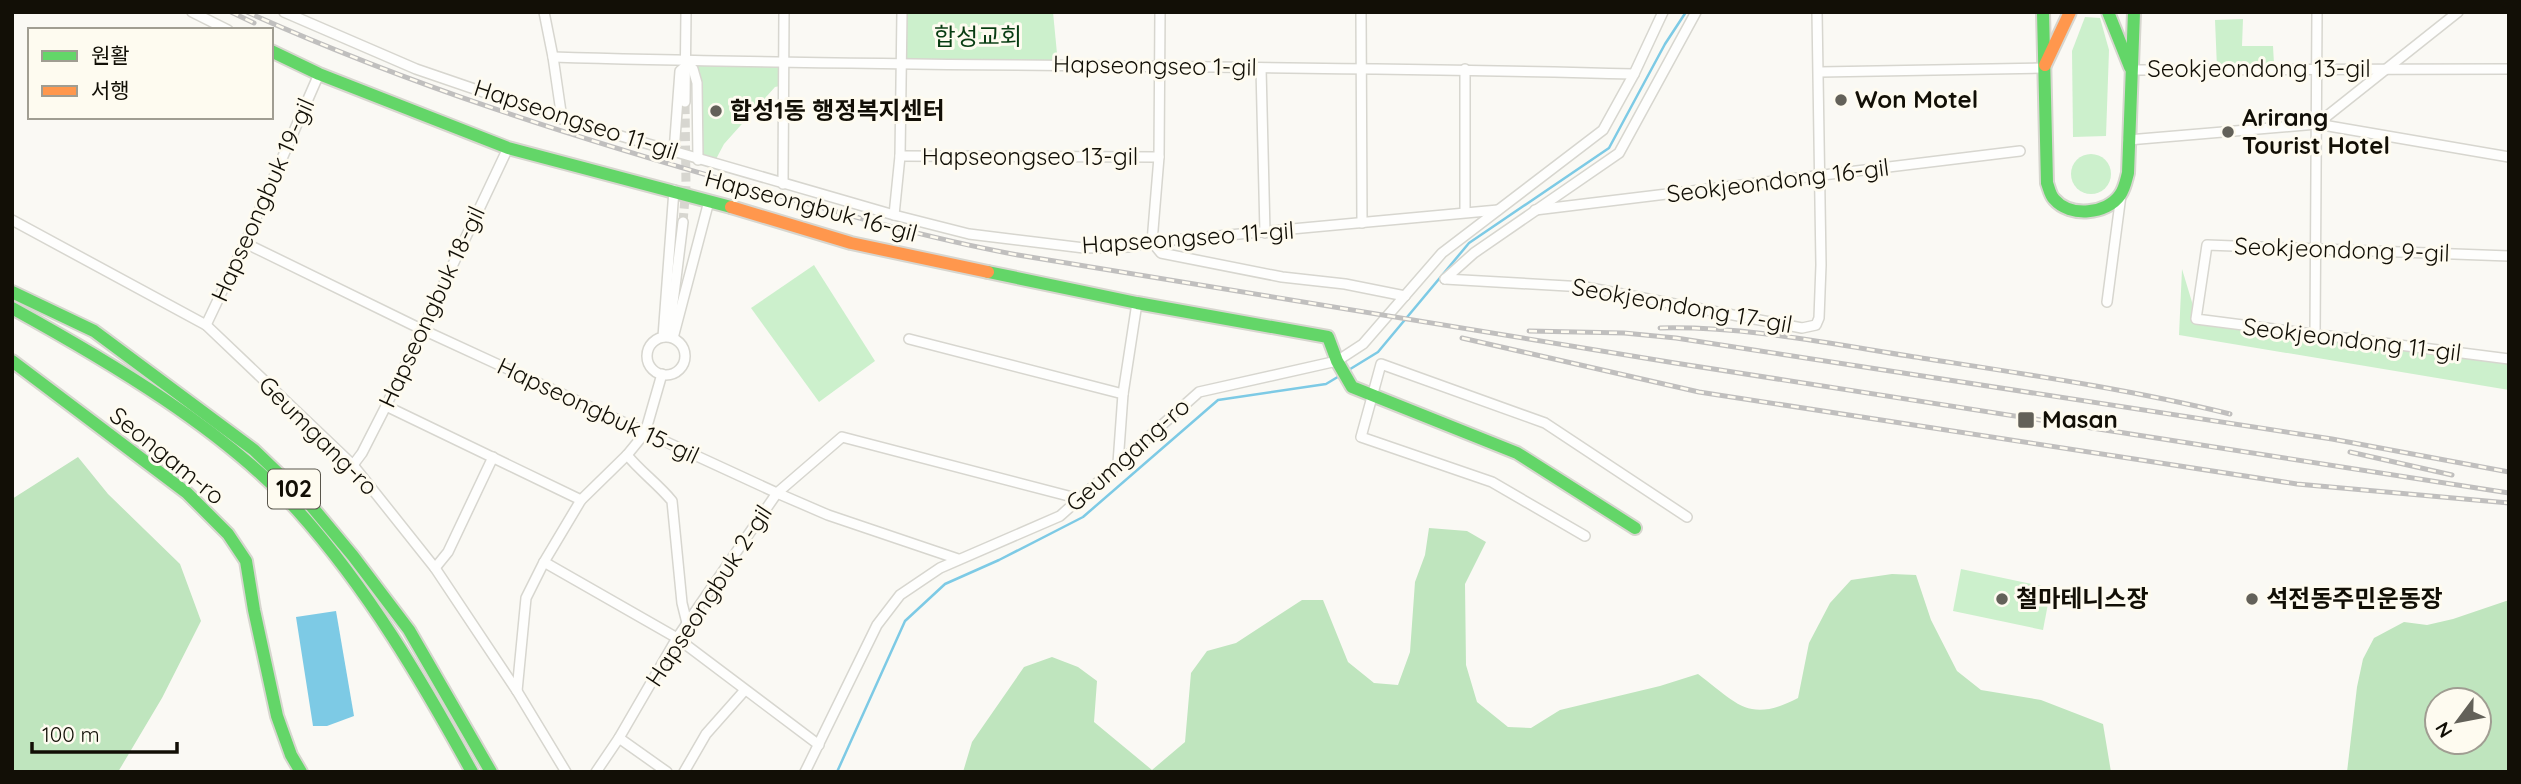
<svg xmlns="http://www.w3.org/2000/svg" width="2521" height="784" font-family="Quicksand,'Noto Sans KR',sans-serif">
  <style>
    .green { fill: #ccf0cc }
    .forest { fill: #bfe5be; fill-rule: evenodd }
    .water { fill: #7dcae5 }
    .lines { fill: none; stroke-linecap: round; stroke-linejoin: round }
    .stream { stroke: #7dcae5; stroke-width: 2.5 }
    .street-tunnel { stroke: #d7d6d0; stroke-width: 9; stroke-dasharray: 9 4.5; stroke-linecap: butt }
    .street-casing { stroke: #d7d6cf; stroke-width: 12 }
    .fast-casing { stroke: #d7d6cf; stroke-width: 16 }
    .slow-casing { stroke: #d7d6cf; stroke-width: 16 }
    .street { stroke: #fefefd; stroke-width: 9 }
    .fast { stroke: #63d668; stroke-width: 12 }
    .slow { stroke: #ff974d; stroke-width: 12 }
    .rail-casing { stroke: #c0bfbe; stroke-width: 5 }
    .rail { stroke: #fefbf0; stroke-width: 2.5; stroke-dasharray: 8; stroke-linecap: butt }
    .poi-dot { fill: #636159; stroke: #fefbf0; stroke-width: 2.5 }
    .labels { text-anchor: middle; stroke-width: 6; stroke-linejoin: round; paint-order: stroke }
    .shield { fill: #fefbf0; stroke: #59564c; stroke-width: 2 }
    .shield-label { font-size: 23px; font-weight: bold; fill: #120f06 }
    .park-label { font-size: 24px; fill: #083c12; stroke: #fefbf0 }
    .street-label { font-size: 24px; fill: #120f06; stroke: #fefbf0 }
    .poi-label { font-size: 24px; font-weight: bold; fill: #120f06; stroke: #fefbf0; text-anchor: start }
  </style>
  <rect width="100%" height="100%" fill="#faf9f4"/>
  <g class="green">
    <polygon points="902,12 1053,12 1058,64 902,63"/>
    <polygon points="2085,17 2100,18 2109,50 2106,136 2073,137 2072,51"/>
    <polygon points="2243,19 2242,46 2273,46 2274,64 2217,68 2215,20"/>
    <polygon points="686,61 785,62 785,85 775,87 724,144 715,161 698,160 697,83"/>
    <circle cx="2091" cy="174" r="20"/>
    <polygon points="814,265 875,361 819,402 751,308"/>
    <polygon points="2182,269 2198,322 2509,364 2509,390 2179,335"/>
    <polygon points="1961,569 2051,588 2043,630 1953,611"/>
  </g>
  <g class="forest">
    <polygon points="78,457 108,494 180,564 201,621 162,698 118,772 12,772 12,499"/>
    <path d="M 1429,528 L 1467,531 L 1486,542 L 1465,584 L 1466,665 L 1477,702 L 1508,727 L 1531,728 L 1560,710 L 1660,686 L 1698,674 C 1737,703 1748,724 1798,698 L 1809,643 L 1830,603 L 1851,580 L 1892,574 L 1916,575 L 1931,620 L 1957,671 L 1981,690 L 2041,700 L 2103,724 L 2111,772 L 963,772 L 972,742 L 1024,667 L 1052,657 L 1078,667 L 1097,681 L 1094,722 L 1152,770 L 1185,742 L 1191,673 L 1207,651 L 1236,643 L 1302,600 L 1323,600 L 1348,662 L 1374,683 L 1398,685 L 1410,652 L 1415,582 L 1425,555 Z"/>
    <path d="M 2509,600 L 2509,772 L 2347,772 L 2357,687 L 2363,659 L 2374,638 L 2404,622 L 2427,625 L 2453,619 ZM 2437,700 L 2479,700 L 2479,742 L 2437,742 Z"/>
  </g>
  <polygon class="water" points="336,611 354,716 327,726 313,726 296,617"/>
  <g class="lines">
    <g class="stream">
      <polyline points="1347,371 1378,352 1469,243 1609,148 1665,44 1686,12"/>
      <polyline points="837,772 905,621 945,584 999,560 1083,517 1218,400 1326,384 1341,375"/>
    </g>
    <polyline class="street-tunnel" points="683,222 686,186 685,102"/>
    <defs>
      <g id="street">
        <polyline points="192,12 228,30"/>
        <polyline points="284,12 416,69 562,119 894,215 969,234 1084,248 1129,247 1152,242 1498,210"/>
        <polyline points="544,12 553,57 562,119"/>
        <polyline points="1160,12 1159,157 1152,242 1161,253 1282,277 1345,284 1405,296"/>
        <polyline points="1361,12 1362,223"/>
        <path d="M 553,57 C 914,68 1274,64 1634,74"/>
        <polyline points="1261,68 1265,233"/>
        <polyline points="2132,70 2509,69"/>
        <polyline points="1820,72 2043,68"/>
        <polyline points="685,102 686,12"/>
        <polyline points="2317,124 2458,12"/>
        <polyline points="2128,140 2317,124 2509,157"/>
        <polyline points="674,152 680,71 686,66 693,69 697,83 698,160"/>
        <polyline points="900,156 1159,157"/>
        <polyline points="783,184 784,12"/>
        <polyline points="1535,210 2020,151"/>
        <polyline points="1465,211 1465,69"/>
        <polyline points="894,215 900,156 902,12"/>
        <polyline points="12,220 206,325 353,465 435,568 517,691 566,772"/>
        <polyline points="245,243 421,329 777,493 828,515 958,559"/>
        <polyline points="2509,256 2207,245 2196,319 2509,359"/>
        <polyline points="1445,279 1585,287 1802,328 1816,325 1819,318 1821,265 1817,12"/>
        <polyline points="1445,279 1474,253 1619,153 1696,12"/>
        <polyline points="2107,302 2121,195"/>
        <polyline points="206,325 245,243 319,74"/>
        <polyline points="669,335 683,222"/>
        <polyline points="2315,336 2317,12"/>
        <circle cx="666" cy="356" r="19"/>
        <polyline points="663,337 674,190"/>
        <polyline points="673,338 709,201"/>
        <polyline points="909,339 1123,394"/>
        <polyline points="386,406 581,500"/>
        <path d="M 627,455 C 641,472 658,484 672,501 L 682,603 L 687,623"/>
        <polyline points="1118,463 1123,394 1137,303"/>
        <polyline points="353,465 362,453 386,406 508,148"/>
        <polyline points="1585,536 1492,482 1361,437 1381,364 1545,423 1687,517"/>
        <polyline points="544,562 677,638 819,745"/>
        <polyline points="435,568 448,552 493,457"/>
        <polyline points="517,691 526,598 544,562 581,500 627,455 645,433 662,374"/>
        <polyline points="619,738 667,772"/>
        <polyline points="596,772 619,738 677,638 777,493 842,437 1080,499"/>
        <polyline points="684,772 706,734 745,690"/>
        <polyline points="805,772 877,625 900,595 940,568 1060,516 1199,392 1337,361 1363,344 1442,253 1603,130 1634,74 1663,12"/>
      </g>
      <g id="fast">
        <path d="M 2043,12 L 2047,183 C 2049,188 2050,195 2054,199 C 2070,218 2107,214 2120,195 C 2125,188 2126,180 2128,173 L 2134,12"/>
        <polyline points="2108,12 2130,67"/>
        <polyline points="271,51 319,74 508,148 731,207"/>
        <polyline points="988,272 1137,303 1328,337 1337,361 1352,387 1517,453 1635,528"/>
        <polyline points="12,292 94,331 254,450 308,502 353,556 409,630 491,772"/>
        <path d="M 12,308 C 108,361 224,429 298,511 C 368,589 422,681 472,772"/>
        <polyline points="12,361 187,493 228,534 246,561 254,610 277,716 291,755 301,772"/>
      </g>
      <g id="slow">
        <polyline points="2045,65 2070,12"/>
        <polyline points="731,207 851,243 988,272"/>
      </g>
    </defs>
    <use href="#street" class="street-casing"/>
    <use href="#fast" class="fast-casing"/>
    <use href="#slow" class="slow-casing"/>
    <use href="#street" class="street"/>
    <use href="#fast" class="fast"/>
    <use href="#slow" class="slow"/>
    <defs>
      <g id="rail">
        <polyline points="231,12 254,23"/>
        <path d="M 247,12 C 409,85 576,138 746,186 C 836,212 926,238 1018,255 L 1675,363 L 2509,493"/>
        <path d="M 1660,328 C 1743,326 1827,343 1909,356 C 2017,373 2124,388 2230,414"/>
        <polyline points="1529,331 1624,333 1676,338 2332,439 2509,472"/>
        <polyline points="1462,338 1699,392 2297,484 2509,503"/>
        <polyline points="2350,452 2452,475"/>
      </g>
    </defs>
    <use href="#rail" class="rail-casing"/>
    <use href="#rail" class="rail"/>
  </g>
  <g class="poi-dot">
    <circle cx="1841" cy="100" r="7"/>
    <circle cx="716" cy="111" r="7"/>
    <circle cx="2228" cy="132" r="7"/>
    <rect x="2017" y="411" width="18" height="18" rx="3.5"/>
    <circle cx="2002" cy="599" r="7"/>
    <circle cx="2252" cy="599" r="7"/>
  </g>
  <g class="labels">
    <rect class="shield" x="268" y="469.5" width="52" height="39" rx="5"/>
    <g class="shield-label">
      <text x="294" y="497">102</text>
    </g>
    <g class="park-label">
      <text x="978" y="45">합성교회</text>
    </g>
    <g class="street-label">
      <text transform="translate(1155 66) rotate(1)" y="8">Hapseongseo 1-gil</text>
      <text x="2259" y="77">Seokjeondong 13-gil</text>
      <text transform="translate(576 120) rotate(18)" y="8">Hapseongseo 11-gil</text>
      <text x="1030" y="165">Hapseongseo 13-gil</text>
      <text transform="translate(1778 181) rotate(-7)" y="8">Seokjeondong 16-gil</text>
      <text transform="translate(263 200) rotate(-66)" y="8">Hapseongbuk 19-gil</text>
      <text transform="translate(811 206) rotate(15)" y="8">Hapseongbuk 16-gil</text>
      <text transform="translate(1188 238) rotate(-4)" y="8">Hapseongseo 11-gil</text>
      <text transform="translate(2342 250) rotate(2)" y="8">Seokjeondong 9-gil</text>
      <text transform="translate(1682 306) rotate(10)" y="8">Seokjeondong 17-gil</text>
      <text transform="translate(432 307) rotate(-65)" y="8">Hapseongbuk 18-gil</text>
      <text transform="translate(2352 340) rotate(7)" y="8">Seokjeondong 11-gil</text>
      <text transform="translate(598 411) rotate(25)" y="8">Hapseongbuk 15-gil</text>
      <text transform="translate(318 436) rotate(45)" y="8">Geumgang-ro</text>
      <text transform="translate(1128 455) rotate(-42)" y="8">Geumgang-ro</text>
      <text transform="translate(167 456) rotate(39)" y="8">Seongam-ro</text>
      <text transform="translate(709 596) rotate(-57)" y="8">Hapseongbuk 2-gil</text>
    </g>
    <g class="poi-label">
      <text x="1855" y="108">Won Motel</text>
      <text x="730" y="119">합성1동 행정복지센터</text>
      <text x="2242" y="126">Arirang<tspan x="2242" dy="28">Tourist Hotel</tspan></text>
      <text x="2042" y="428">Masan</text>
      <text x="2016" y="607">철마테니스장</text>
      <text x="2266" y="607">석전동주민운동장</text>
    </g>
  </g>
  <rect width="2521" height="784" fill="none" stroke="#120f06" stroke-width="28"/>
  <rect x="28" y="28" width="245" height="91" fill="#fefbf0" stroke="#a09d92" stroke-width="2"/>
  <rect x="42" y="51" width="35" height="10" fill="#63d668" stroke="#a09d92" stroke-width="2"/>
  <text x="91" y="63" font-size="21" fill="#120f06">원활</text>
  <rect x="42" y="86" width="35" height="10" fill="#ff974d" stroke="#a09d92" stroke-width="2"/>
  <text x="91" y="98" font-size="21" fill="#120f06">서행</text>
  <g transform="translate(2458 721) rotate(238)"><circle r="33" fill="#fefbf0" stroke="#a09d92" stroke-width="2"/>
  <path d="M0-5L12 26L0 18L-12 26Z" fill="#636159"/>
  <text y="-10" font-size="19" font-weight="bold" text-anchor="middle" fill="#120f06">N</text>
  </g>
  <path d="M32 742v10h145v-10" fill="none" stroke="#120f06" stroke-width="3.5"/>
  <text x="42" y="742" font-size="21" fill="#120f06" stroke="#fefbf0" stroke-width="5" paint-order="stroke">100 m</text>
</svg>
